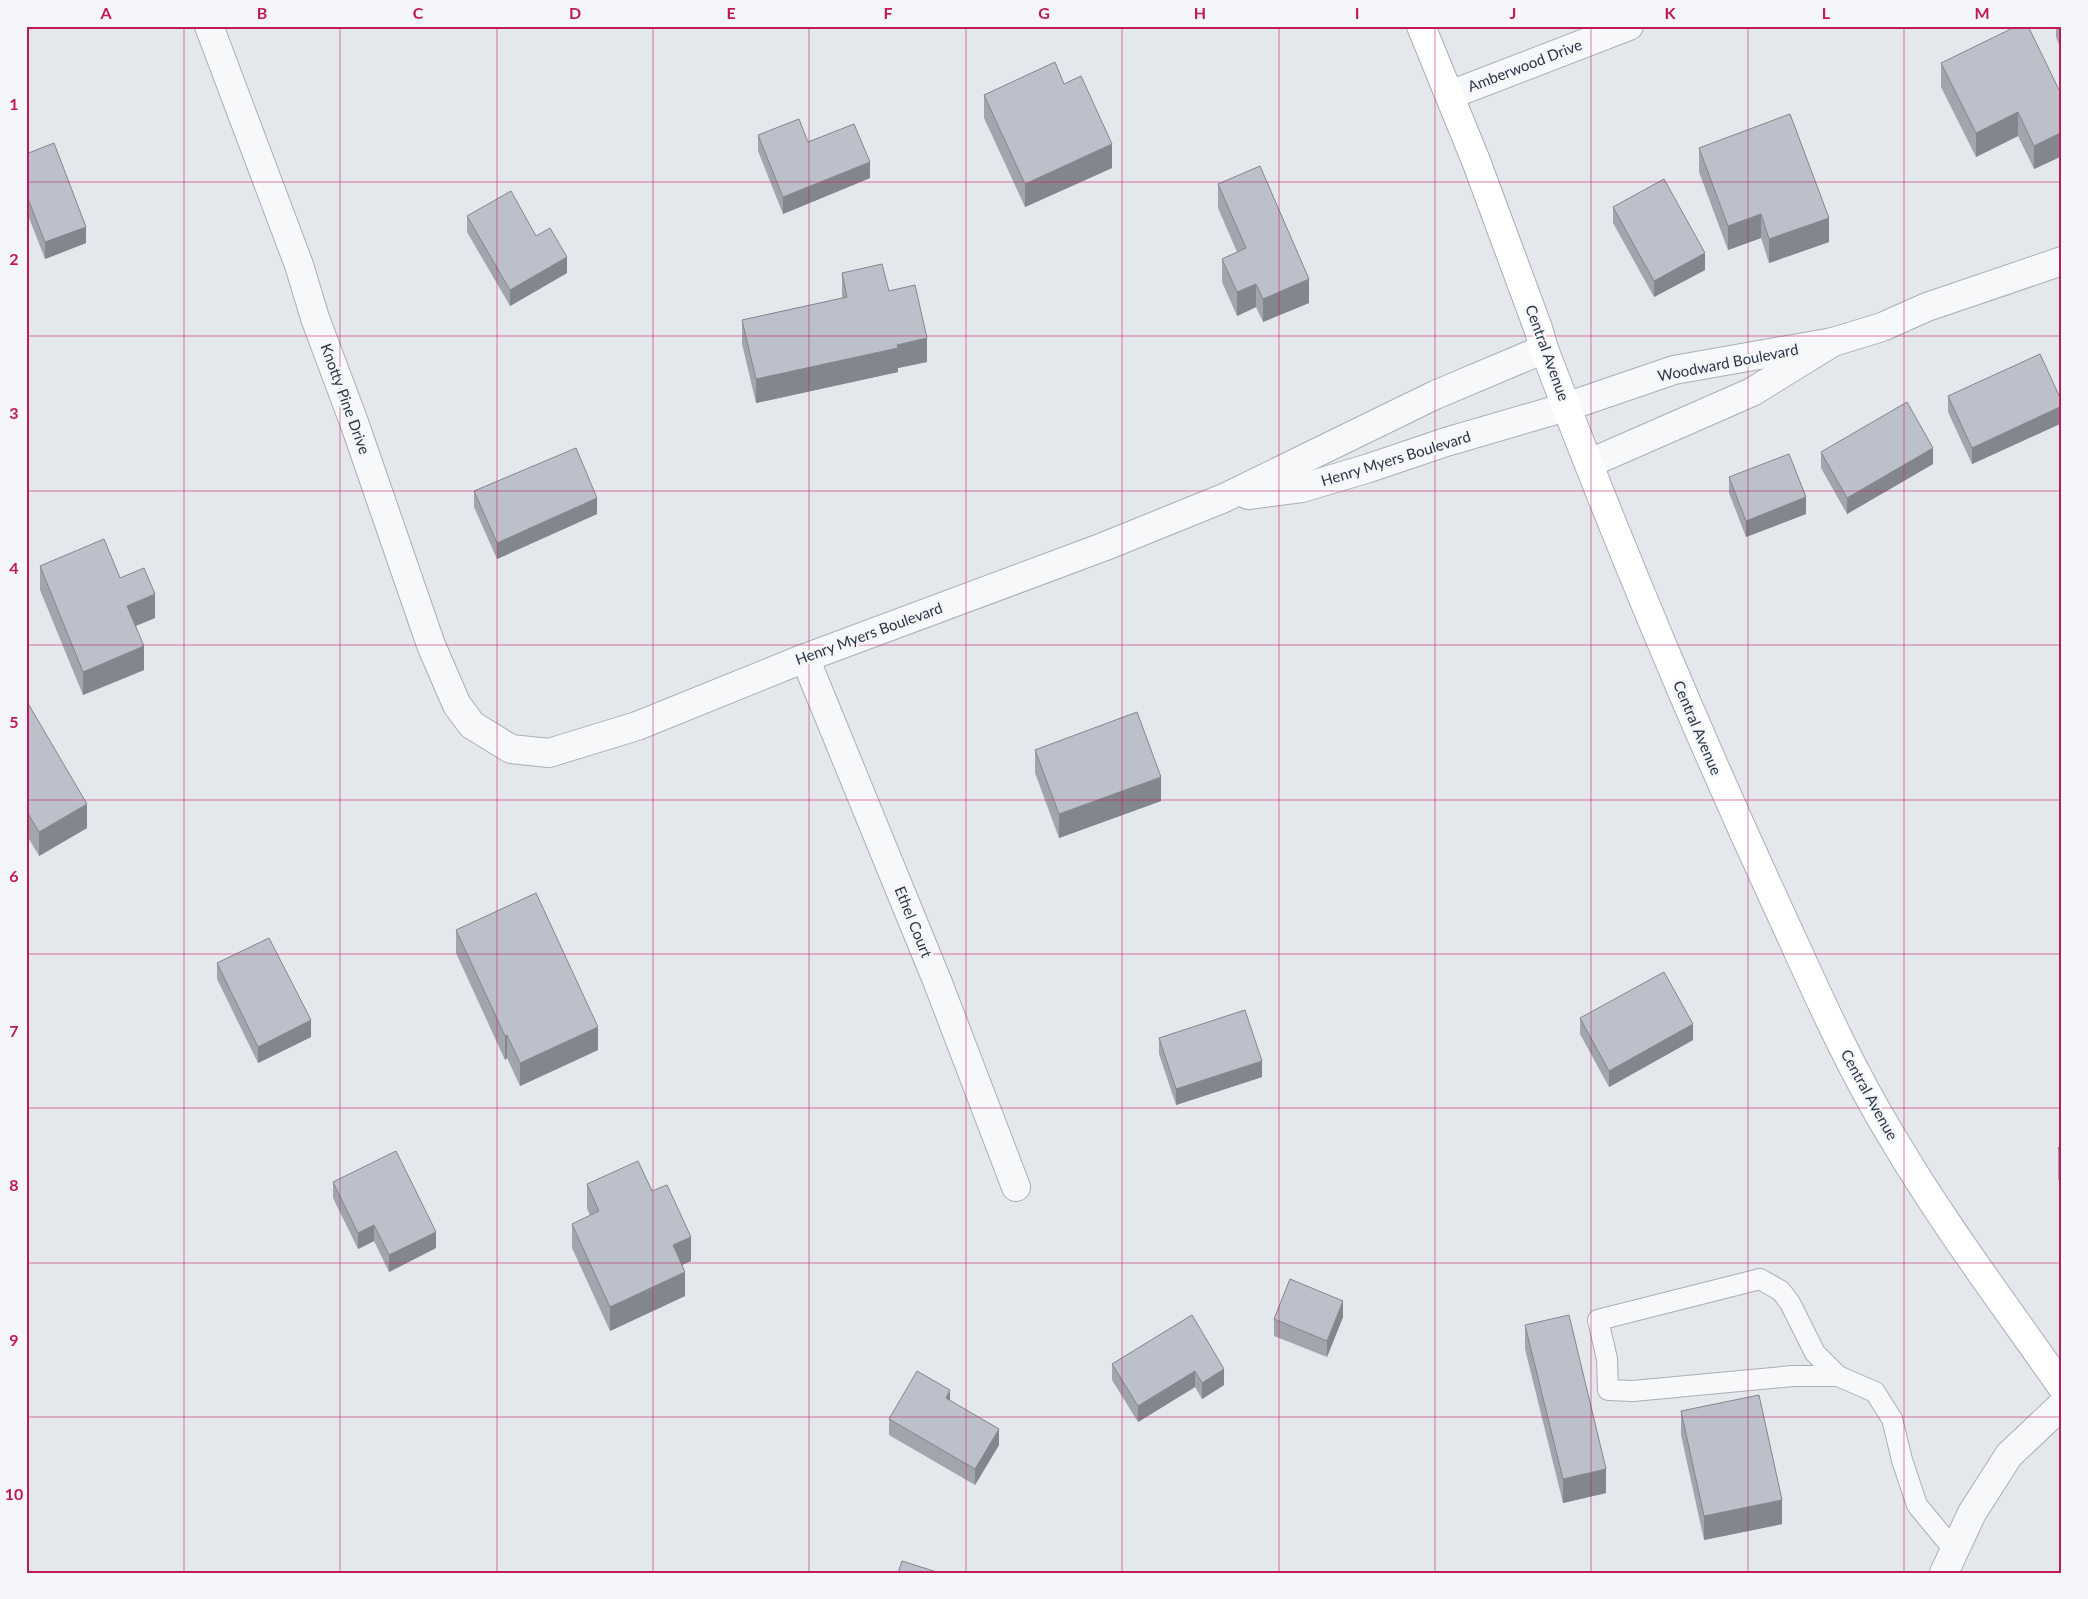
<svg xmlns="http://www.w3.org/2000/svg" width="2088" height="1599" font-family="Lato,sans-serif">
  <style>
    .lines { fill: none; stroke-linecap: round; stroke-linejoin: round }
    .lane-casing { stroke: #a9aeb7; stroke-width: 22 }
    .street-casing { stroke: #a9aeb7; stroke-width: 30 }
    .secondary-casing { stroke: #a9aeb7; stroke-width: 30 }
    .lane { stroke: #f7f8fa; stroke-width: 20 }
    .street { stroke: #f7f8fa; stroke-width: 28 }
    .secondary { stroke: #fff; stroke-width: 28 }
    .wall { fill: #a1a5ae }
    .shaded-wall { fill: #83868d }
    .building { fill: #bbc0ca; stroke: #83868d }
    .grid { fill: none; stroke: #c2185b; stroke-width: 1; stroke-opacity: 0.55 }
    .labels { text-anchor: middle; stroke-width: 5; stroke-linejoin: round; paint-order: stroke }
    .street-label { font-size: 15px; fill: #2b3445; stroke: #f4f6f9 }
    .neatline { fill: none; stroke: #c2185b; stroke-width: 2 }
    .grid-label { font-size: 16px; text-anchor: middle; font-weight: bold; fill: #c2185b }
  </style>
  <rect width="100%" height="100%" fill="#e4e7ec"/>
  <g class="lines">
    <defs>
      <polyline id="lane" points="1838,1376 1793,1376 1633,1391 1608,1390 1607,1359 1598,1320 1760,1279 1781,1291 1790,1303 1815,1353 1838,1376 1875,1392 1892,1419 1902,1460 1917,1505 1954,1550"/>
      <g id="street">
        <polyline points="209,26 299,265 315,318 355,425 431,645 457,705 472,725 511,749 549,753 637,726 805,658 1103,547 1224,498 1435,395 1544,349"/>
        <polyline points="1450,95 1629,26"/>
        <polyline points="1590,463 1752,392 1833,342 1882,327 1927,307 2062,261"/>
        <polyline points="1248,495 1302,488 1369,468 1446,442 1566,407 1674,370 1833,342"/>
        <polyline points="805,658 938,983 1016,1187"/>
        <polyline points="1944,1573 1972,1513 2009,1455 2062,1405"/>
      </g>
      <path id="secondary" d="M 1421,26 L 1476,161 L 1538,328 L 1544,349 C 1616,538 1694,726 1779,910 C 1814,986 1847,1063 1891,1135 C 1942,1222 2004,1304 2062,1387"/>
    </defs>
    <use href="#lane" class="lane-casing"/>
    <use href="#street" class="street-casing"/>
    <use href="#secondary" class="secondary-casing"/>
    <use href="#lane" class="lane"/>
    <use href="#street" class="street"/>
    <use href="#secondary" class="secondary"/>
  </g>
  <g class="wall">
    <polygon points="2056,26 2062,26 2062,52 2056,37"/>
    <polygon points="1941,63 2062,96 2062,156 2034,169 2018,136 1976,157 1941,87"/>
    <polygon points="1064,84 1112,168 1025,207 984,118 984,95"/>
    <polygon points="758,135 808,142 870,178 783,214 758,151"/>
    <polygon points="1699,148 1829,242 1769,263 1761,238 1728,250 1699,172"/>
    <polygon points="26,154 86,243 45,259 26,210"/>
    <polygon points="1218,184 1309,303 1263,322 1256,307 1237,316 1222,282 1222,259 1237,252 1218,208"/>
    <polygon points="1613,207 1705,270 1654,297 1613,223"/>
    <polygon points="467,216 536,236 567,273 510,306 467,232"/>
    <polygon points="842,273 889,291 927,362 898,368 898,372 756,403 742,344 742,320 842,298"/>
    <polygon points="1948,396 2062,402 2062,423 1972,464 1948,412"/>
    <polygon points="1821,452 1933,464 1847,514 1821,468"/>
    <polygon points="1729,477 1806,514 1746,537 1729,493"/>
    <polygon points="474,491 597,514 497,559 474,507"/>
    <polygon points="40,566 120,578 155,618 136,626 144,670 83,695 40,590"/>
    <polygon points="26,700 87,828 39,856 26,834"/>
    <polygon points="1035,750 1161,801 1059,838 1035,773"/>
    <polygon points="456,930 598,1050 520,1086 507,1058 505,1060 456,953"/>
    <polygon points="217,963 311,1037 258,1063 217,979"/>
    <polygon points="1580,1018 1693,1040 1609,1087 1580,1034"/>
    <polygon points="1159,1038 1262,1077 1176,1105 1159,1054"/>
    <polygon points="2062,1145 2062,1184 2058,1179 2058,1148"/>
    <polygon points="333,1182 436,1248 389,1272 374,1241 358,1249 333,1198"/>
    <polygon points="587,1184 652,1191 691,1261 682,1265 685,1296 610,1331 572,1248 572,1224 590,1216 587,1208"/>
    <polygon points="1192,1315 1224,1385 1202,1399 1195,1387 1138,1422 1112,1380 1112,1364"/>
    <polygon points="1343,1317 1327,1357 1274,1336 1274,1319"/>
    <polygon points="1525,1325 1606,1493 1563,1503 1525,1349"/>
    <polygon points="1681,1411 1782,1524 1704,1540 1681,1435"/>
    <polygon points="889,1419 999,1445 975,1485 889,1435"/>
  </g>
  <g class="shaded-wall">
    <polygon points="2018,112 2018,136 1976,157 1976,133"/>
    <polygon points="2062,132 2062,156 2034,169 2034,146"/>
    <polygon points="1112,144 1112,168 1025,207 1025,184"/>
    <polygon points="870,162 870,178 783,214 783,197"/>
    <polygon points="1761,214 1761,238 1728,250 1728,226"/>
    <polygon points="1829,218 1829,242 1769,263 1769,239"/>
    <polygon points="86,227 86,243 45,259 45,242"/>
    <polygon points="1705,253 1705,270 1654,297 1654,281"/>
    <polygon points="567,257 567,273 510,306 510,290"/>
    <polygon points="1309,279 1309,303 1263,322 1263,299"/>
    <polygon points="1256,284 1256,307 1237,316 1237,292"/>
    <polygon points="927,338 927,362 898,368 898,372 756,403 756,379"/>
    <polygon points="2062,406 2062,423 1972,464 1972,448"/>
    <polygon points="1933,448 1933,464 1847,514 1847,498"/>
    <polygon points="1806,497 1806,514 1746,537 1746,521"/>
    <polygon points="597,498 597,514 497,559 497,543"/>
    <polygon points="155,594 155,618 127,629 127,606"/>
    <polygon points="144,646 144,670 83,695 83,672"/>
    <polygon points="1161,777 1161,801 1059,838 1059,814"/>
    <polygon points="87,804 87,828 39,856 39,832"/>
    <polygon points="311,1020 311,1037 258,1063 258,1047"/>
    <polygon points="1693,1024 1693,1040 1609,1087 1609,1071"/>
    <polygon points="598,1027 598,1050 520,1086 520,1063"/>
    <polygon points="507,1035 507,1058 505,1060 505,1036"/>
    <polygon points="1262,1061 1262,1077 1176,1105 1176,1089"/>
    <polygon points="374,1225 374,1241 358,1249 358,1233"/>
    <polygon points="436,1232 436,1248 389,1272 389,1255"/>
    <polygon points="691,1237 691,1261 673,1269 673,1245"/>
    <polygon points="685,1272 685,1296 610,1331 610,1307"/>
    <polygon points="1343,1301 1343,1317 1327,1357 1327,1341"/>
    <polygon points="1224,1369 1224,1385 1202,1399 1202,1383"/>
    <polygon points="1195,1371 1195,1387 1138,1422 1138,1406"/>
    <polygon points="950,1390 950,1407 946,1398"/>
    <polygon points="999,1429 999,1445 975,1485 975,1469"/>
    <polygon points="1606,1469 1606,1493 1563,1503 1563,1479"/>
    <polygon points="1782,1500 1782,1524 1704,1540 1704,1516"/>
  </g>
  <g class="building">
    <polygon points="2017,26 2028,26 2062,96 2062,132 2034,146 2018,112 1976,133 1941,63"/>
    <polygon points="1055,62 1064,84 1081,76 1112,144 1025,184 984,95"/>
    <polygon points="1790,114 1829,218 1769,239 1761,214 1728,226 1699,148"/>
    <polygon points="799,119 808,142 854,124 870,162 783,197 758,135"/>
    <polygon points="54,143 86,227 45,242 26,194 26,154"/>
    <polygon points="1260,166 1309,279 1263,299 1256,284 1237,292 1222,259 1246,248 1218,184"/>
    <polygon points="1664,179 1705,253 1654,281 1613,207"/>
    <polygon points="511,191 536,236 550,228 567,257 510,290 467,216"/>
    <polygon points="882,264 889,291 915,285 927,338 897,345 898,348 756,379 742,320 847,297 842,273"/>
    <polygon points="2040,354 2062,402 2062,406 1972,448 1948,396"/>
    <polygon points="1907,402 1933,448 1847,498 1821,452"/>
    <polygon points="576,448 597,498 497,543 474,491"/>
    <polygon points="1789,454 1806,497 1746,521 1729,477"/>
    <polygon points="104,539 120,578 144,568 155,594 127,606 144,646 83,672 40,566"/>
    <polygon points="26,700 87,804 39,832 26,810"/>
    <polygon points="1137,712 1161,777 1059,814 1035,750"/>
    <polygon points="536,893 598,1027 520,1063 507,1035 505,1036 456,930"/>
    <polygon points="269,938 311,1020 258,1047 217,963"/>
    <polygon points="1664,972 1693,1024 1609,1071 1580,1018"/>
    <polygon points="1245,1010 1262,1061 1176,1089 1159,1038"/>
    <polygon points="2062,1145 2062,1154 2058,1148"/>
    <polygon points="396,1151 436,1232 389,1255 374,1225 358,1233 333,1182"/>
    <polygon points="638,1161 652,1191 667,1185 691,1237 673,1245 685,1272 610,1307 572,1224 599,1211 587,1184"/>
    <polygon points="1290,1279 1343,1301 1327,1341 1274,1319"/>
    <polygon points="1192,1315 1224,1369 1202,1383 1195,1371 1138,1406 1112,1364"/>
    <polygon points="1569,1315 1606,1469 1563,1479 1525,1325"/>
    <polygon points="917,1371 950,1390 946,1398 999,1429 975,1469 889,1419"/>
    <polygon points="1759,1395 1782,1500 1704,1516 1681,1411"/>
    <polygon points="902,1561 940,1573 898,1573"/>
  </g>
  <path class="grid" d="M 184,26 L 184,1573M 340,26 L 340,1573M 497,26 L 497,1573M 653,26 L 653,1573M 809,26 L 809,1573M 966,26 L 966,1573M 1122,26 L 1122,1573M 1279,26 L 1279,1573M 1435,26 L 1435,1573M 1591,26 L 1591,1573M 1748,26 L 1748,1573M 1904,26 L 1904,1573M 26,182 L 2062,182M 26,336 L 2062,336M 26,491 L 2062,491M 26,645 L 2062,645M 26,800 L 2062,800M 26,954 L 2062,954M 26,1108 L 2062,1108M 26,1263 L 2062,1263M 26,1417 L 2062,1417"/>
  <g class="labels">
    <g class="street-label">
      <text transform="translate(1525 66) rotate(-21)" y="5">Amberwood Drive</text>
      <text transform="translate(1547 353) rotate(70)" y="5">Central Avenue</text>
      <text transform="translate(1728 363) rotate(-11)" y="5">Woodward Boulevard</text>
      <text transform="translate(345 399) rotate(70)" y="5">Knotty Pine Drive</text>
      <text transform="translate(1396 459) rotate(-17)" y="5">Henry Myers Boulevard</text>
      <text transform="translate(869 634) rotate(-20)" y="5">Henry Myers Boulevard</text>
      <text transform="translate(1697 728) rotate(67)" y="5">Central Avenue</text>
      <text transform="translate(913 922) rotate(68)" y="5">Ethel Court</text>
      <text transform="translate(1869 1095) rotate(61)" y="5">Central Avenue</text>
    </g>
  </g>
  <rect width="2088" height="1599" fill="none" stroke="#f4f6f9" stroke-width="55"/>
  <rect x="28" y="28" width="2032" height="1544" class="neatline"/>
  <g class="grid-label">
    <text x="106" y="19">A</text>
    <text x="262" y="19">B</text>
    <text x="418" y="19">C</text>
    <text x="575" y="19">D</text>
    <text x="731" y="19">E</text>
    <text x="888" y="19">F</text>
    <text x="1044" y="19">G</text>
    <text x="1200" y="19">H</text>
    <text x="1357" y="19">I</text>
    <text x="1513" y="19">J</text>
    <text x="1670" y="19">K</text>
    <text x="1826" y="19">L</text>
    <text x="1982" y="19">M</text>
    <text x="14" y="110">1</text>
    <text x="14" y="265">2</text>
    <text x="14" y="419">3</text>
    <text x="14" y="574">4</text>
    <text x="14" y="728">5</text>
    <text x="14" y="882">6</text>
    <text x="14" y="1037">7</text>
    <text x="14" y="1191">8</text>
    <text x="14" y="1346">9</text>
    <text x="14" y="1500">10</text>
  </g>
</svg>
